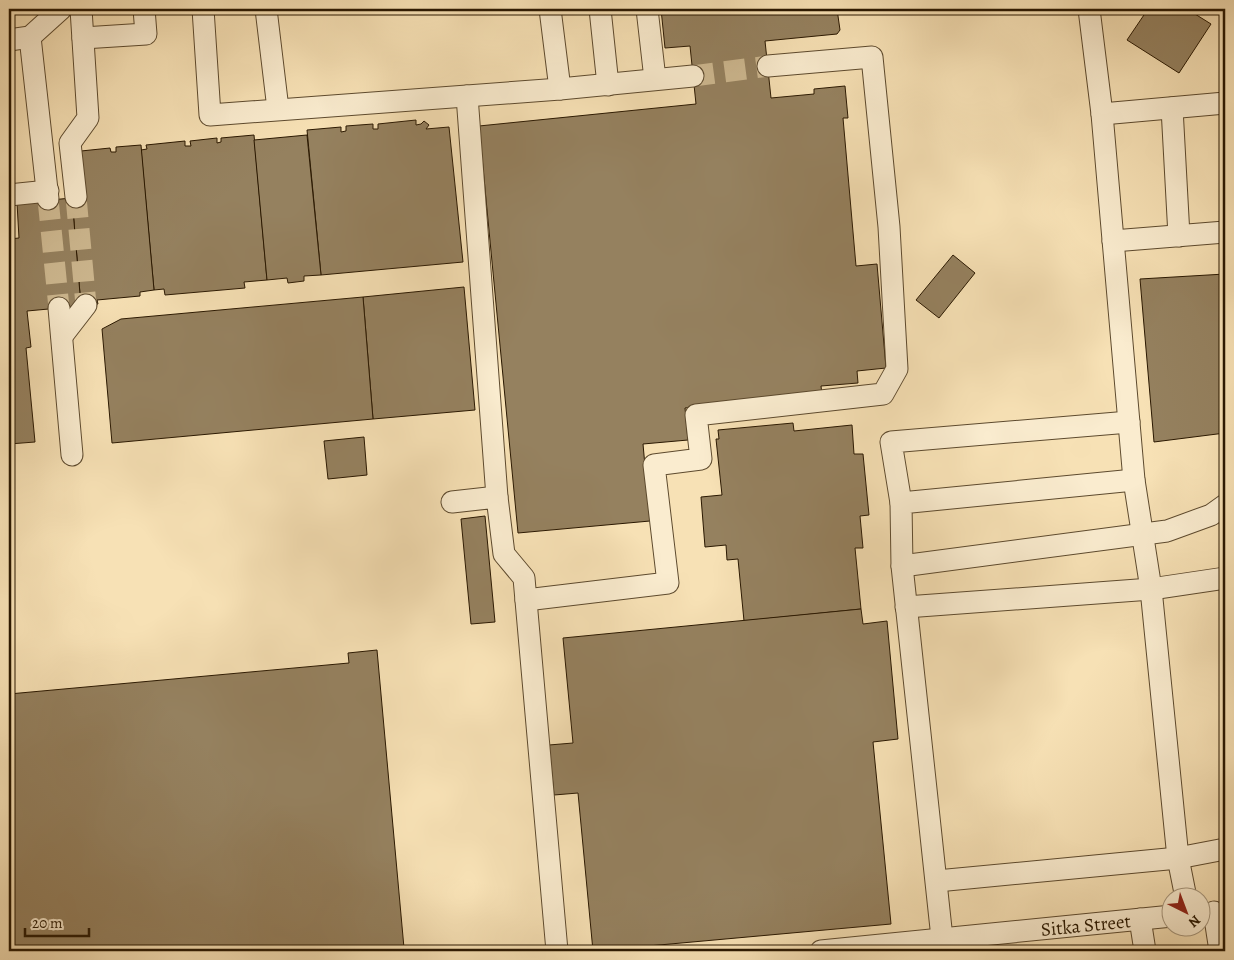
<svg xmlns="http://www.w3.org/2000/svg" width="1234" height="960" font-family="Alegreya,serif">
  <style>
    .building { fill: #95815f; stroke: #2a1801 }
    .lines { fill: none; stroke-linecap: round; stroke-linejoin: round }
    .minor-tunnel { stroke: #ceb991; stroke-width: 21; stroke-dasharray: 21 11; stroke-linecap: butt }
    .minor-casing { stroke: #5d4a2e; stroke-width: 23 }
    .minor { stroke: #faeccf; stroke-width: 21 }
    .labels { text-anchor: middle; stroke-width: 4; stroke-linejoin: round; paint-order: stroke }
    .street-label { font-size: 19px; fill: #2a1801; stroke: #faeccf }
  </style>
  <rect width="100%" height="100%" fill="#f7e1b5"/>
  <filter id="stains"><feTurbulence type="fractalNoise" baseFrequency=".004" numOctaves="4"/><feColorMatrix values="0 0 0 0 .2 0 0 0 0 .09 0 0 0 0 .02 0 0 0 .5 -.17"/></filter>
  <radialGradient id="worn" r=".72"><stop offset=".6" stop-color="#630" stop-opacity="0"/><stop offset="1" stop-color="#630" stop-opacity=".3"/></radialGradient>
  <g class="building">
    <polygon points="661,9 837,9 840,30 837,34 765,41 771,98 814,94 814,89 845,86 848,118 843,118 856,266 877,264 886,368 857,371 858,383 821,386 822,395 685,408 688,440 643,444 650,521 518,533 479,126 696,104 690,46 665,48"/>
    <polygon points="1148,9 1187,9 1211,24 1179,73 1127,40"/>
    <polygon points="416,120 416,125 421,124 424,121 429,125 426,129 449,127 463,262 321,275 307,130 341,127 341,132 346,131 346,126 373,124 373,129 378,129 378,124"/>
    <polygon points="254,135 267,280 244,282 245,288 165,295 164,289 154,290 141,150 147,149 146,145 185,141 185,146 191,146 190,141 217,138 217,143 221,142 221,138"/>
    <polygon points="307,135 321,275 304,276 304,281 288,283 287,278 267,280 254,140"/>
    <polygon points="141,145 154,290 140,292 140,296 97,300 98,304 81,306 72,198 81,151 110,148 111,152 116,152 116,147"/>
    <polygon points="72,198 81,306 27,311 31,347 26,348 35,442 9,444 9,239 19,238 17,203"/>
    <polygon points="953,255 975,273 939,318 916,300"/>
    <polygon points="1225,274 1225,433 1154,442 1140,279"/>
    <polygon points="464,287 475,410 373,419 363,297"/>
    <polygon points="363,297 373,419 112,443 102,329 121,319"/>
    <polygon points="793,423 794,431 852,425 854,454 863,454 869,515 860,516 863,548 855,548 861,609 744,621 738,559 727,560 726,545 705,547 701,497 722,495 716,439 719,439 718,430"/>
    <polygon points="364,437 367,475 328,479 324,441"/>
    <polygon points="485,516 495,622 471,624 461,519"/>
    <polygon points="861,609 863,624 887,621 898,739 873,742 891,924 593,951 578,793 554,795 549,745 573,743 563,638"/>
    <polygon points="377,650 404,948 391,949 391,951 9,951 9,694 349,663 348,653"/>
  </g>
  <g class="lines">
    <g class="minor-tunnel">
      <polyline points="693,76 768,66"/>
      <polyline points="76,197 86,305"/>
      <polyline points="48,199 59,308"/>
    </g>
    <defs>
      <g id="minor">
        <polyline points="203,9 210,115 560,89 693,76"/>
        <polyline points="266,9 278,109"/>
        <polyline points="550,9 560,89"/>
        <polyline points="600,9 608,85"/>
        <polyline points="647,9 655,79"/>
        <polyline points="1089,9 1102,114 1225,103"/>
        <polyline points="30,37 48,199"/>
        <polyline points="83,38 146,34 144,9"/>
        <polyline points="9,40 30,37 61,9"/>
        <polyline points="467,96 497,497"/>
        <polyline points="1172,108 1179,236"/>
        <polyline points="1102,114 1134,480 1151,589 1178,858 1186,898"/>
        <polyline points="9,195 48,191"/>
        <polyline points="76,197 70,143 88,118 81,9"/>
        <polyline points="1113,241 1225,232"/>
        <polyline points="59,308 72,455"/>
        <polyline points="62,336 86,305"/>
        <polyline points="452,502 497,497 504,554 524,578 557,951"/>
        <polyline points="901,503 891,442 1129,422"/>
        <polyline points="902,566 1167,531 1211,515 1225,505"/>
        <polyline points="526,600 668,583 654,465 701,459 696,415 883,394 897,369 889,227 872,57 768,66"/>
        <polyline points="906,607 1151,589 1225,578"/>
        <polyline points="937,881 1178,858 1225,849"/>
        <polyline points="1214,912 1220,951"/>
        <polyline points="1140,919 1145,951"/>
        <polyline points="942,938 902,566 901,503 1134,480"/>
        <path id="s1" d="M 821,951 L 1172,916"/>
      </g>
    </defs>
    <use href="#minor" class="minor-casing"/>
    <use href="#minor" class="minor"/>
  </g>
  <g class="labels">
    <g class="street-label">
      <text dy="7" stroke="none"><textPath href="#s1" startOffset="266">Sitka Street</textPath></text>
    </g>
  </g>
  <rect width="1234" height="960" fill="none" stroke="#f7e1b5" stroke-width="30"/>
  <rect x="10" y="10" width="1214" height="940" fill="none" stroke="#2a1801" stroke-width="2.5"/>
  <rect x="15" y="15" width="1204" height="930" fill="none" stroke="#2a1801"/>
  <g transform="translate(1186 912) rotate(138)"><circle r="24" fill="#faeccf" stroke="#a7977d"/>
  <path d="M0-4L9 19L0 12L-9 19Z" fill="#8f2418"/>
  <text y="-8" font-size="14" font-weight="bold" text-anchor="middle" fill="#2a1801">N</text>
  </g>
  <path d="M25 928v8h64v-8" fill="none" stroke="#2a1801" stroke-width="2.5"/>
  <text x="32" y="928" font-size="15" fill="#2a1801" stroke="#faeccf" stroke-width="4" paint-order="stroke">20 m</text>
  <rect width="100%" height="100%" filter="url(#stains)"/>
  <rect width="100%" height="100%" fill="url(#worn)"/>
</svg>
